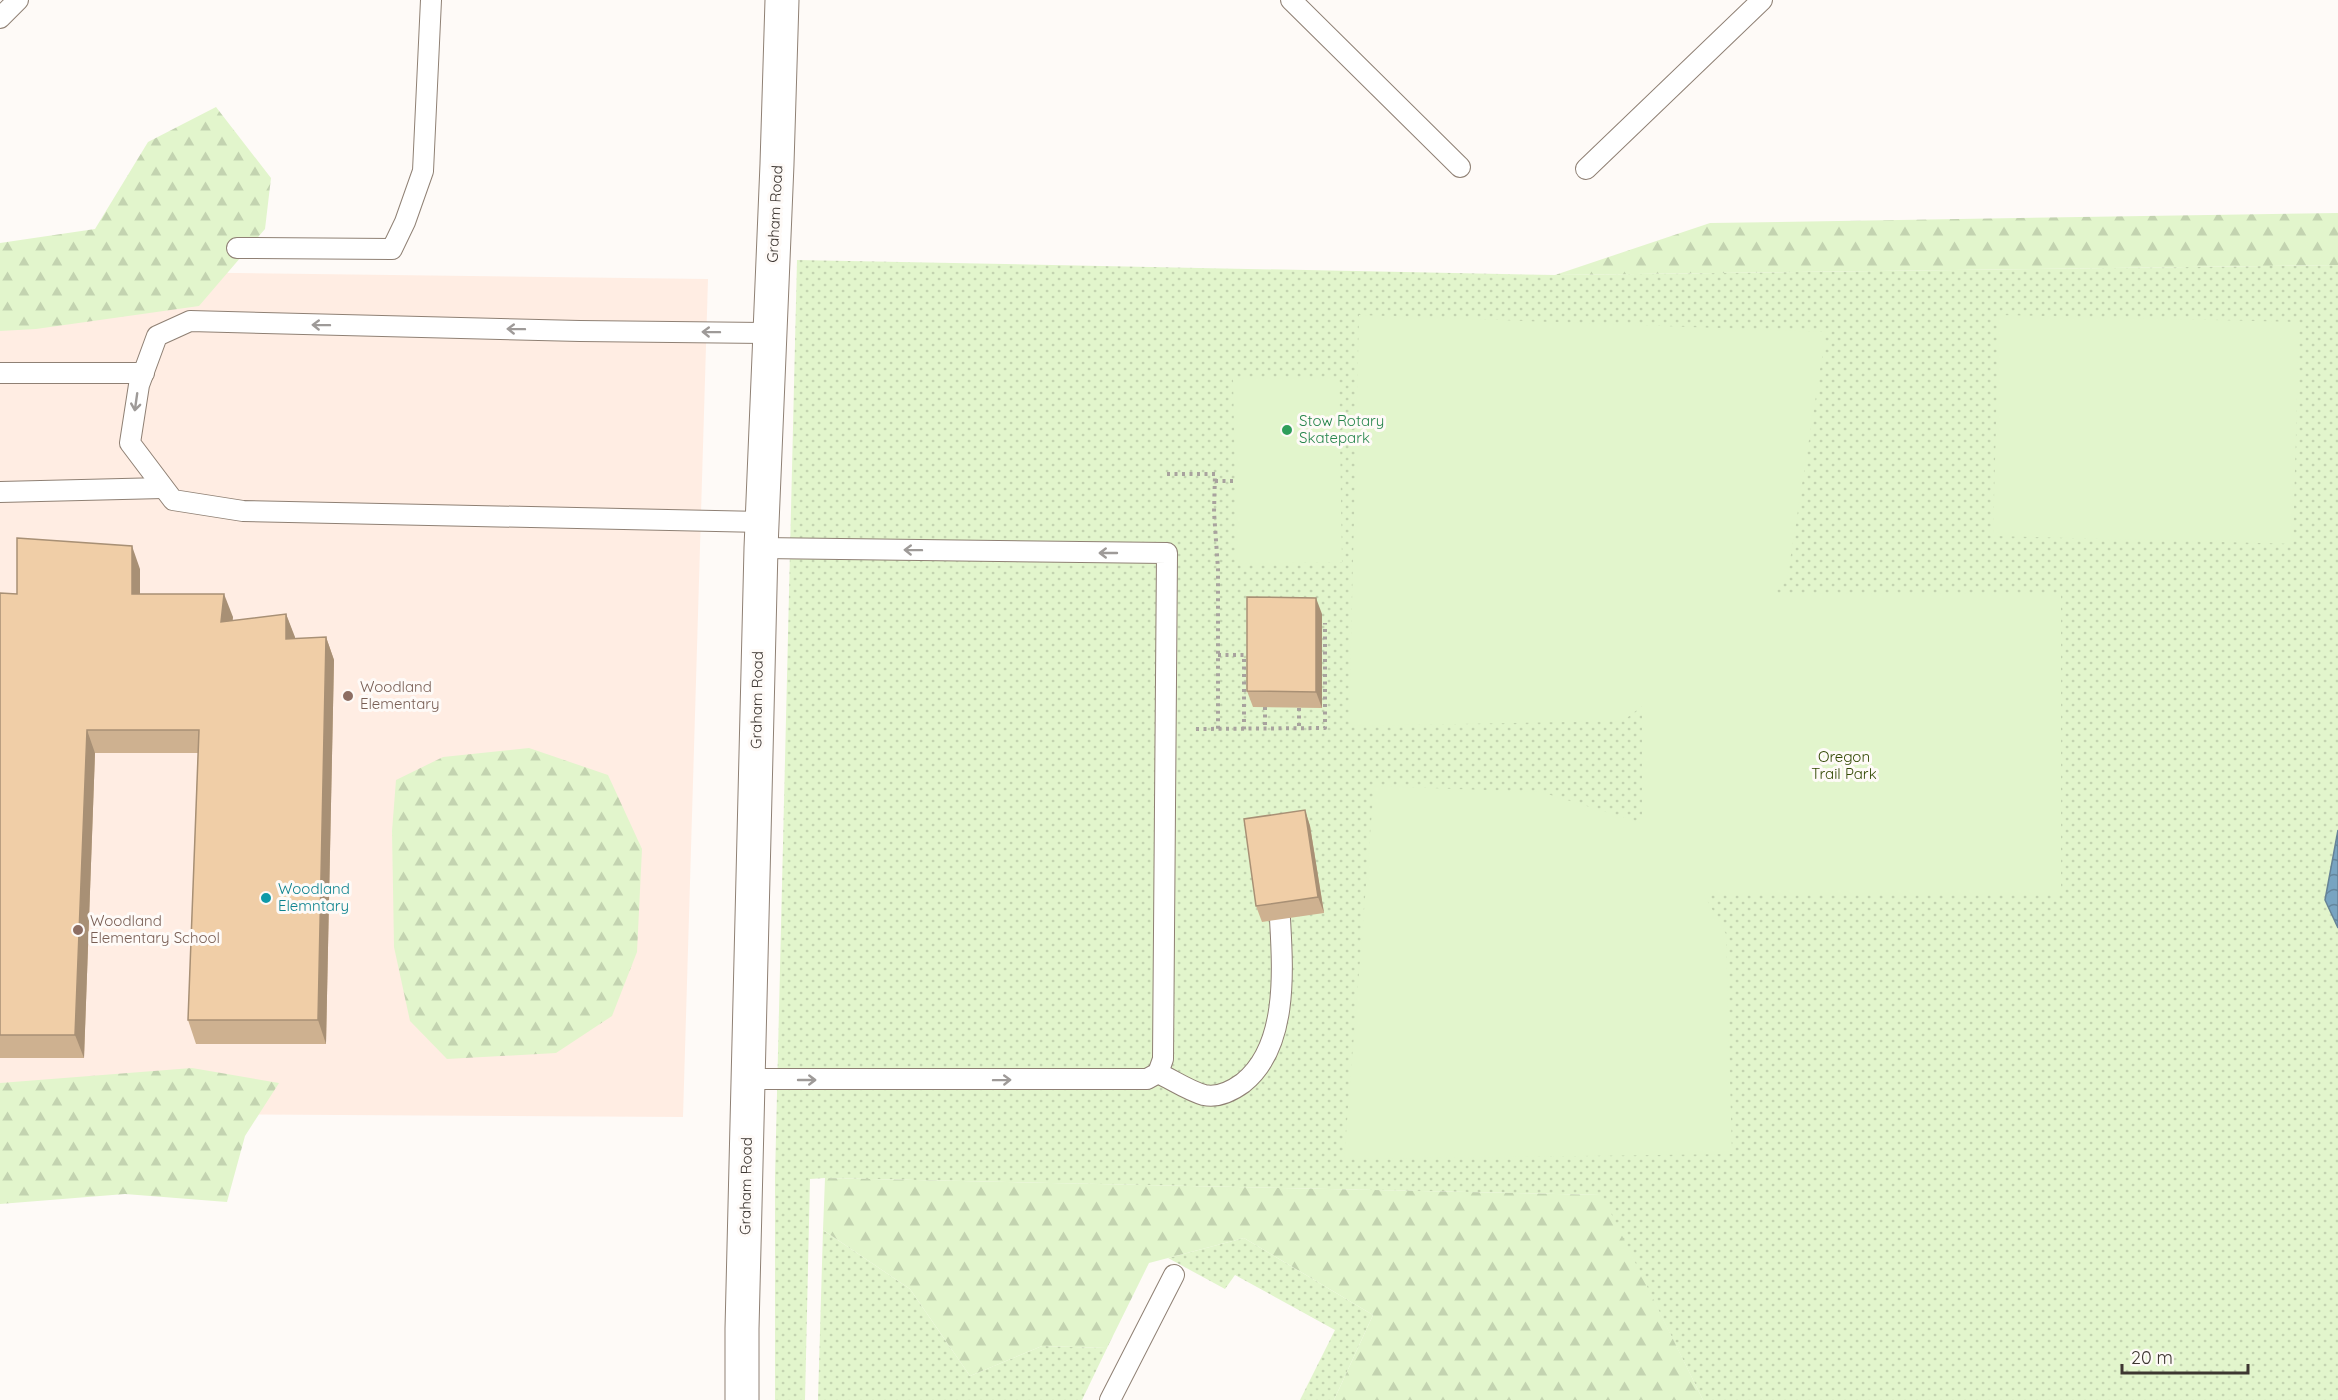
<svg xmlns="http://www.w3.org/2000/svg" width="2338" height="1400" font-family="Quicksand,sans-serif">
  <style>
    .education { fill: #ffede3 }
    .grass { fill: url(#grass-dots) }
    .forest { fill: url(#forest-firs) }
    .pitch { fill: #e2f5cc }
    .water { fill: url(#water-waves); stroke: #668396; stroke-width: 1.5 }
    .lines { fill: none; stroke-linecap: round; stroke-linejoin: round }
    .service-casing { stroke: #8f8074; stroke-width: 22 }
    .secondary-casing { stroke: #8f8074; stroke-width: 35 }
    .path { stroke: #a8a29e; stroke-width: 4; stroke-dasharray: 3 4.5; stroke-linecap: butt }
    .service { stroke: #fff; stroke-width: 20 }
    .secondary { stroke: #fff; stroke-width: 33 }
    .wall { fill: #ceb190 }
    .shaded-wall { fill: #a89075 }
    .building { fill: #f0cea7; stroke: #a89075; stroke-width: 1.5 }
    .oneway { stroke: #9e9a98 }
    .leisure-dot { fill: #2e9e5b; stroke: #fefaf7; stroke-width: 2 }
    .education-dot { fill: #8d6e63; stroke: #fefaf7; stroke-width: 2 }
    .culture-dot { fill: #0f9aa8; stroke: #fefaf7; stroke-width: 2 }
    .labels { text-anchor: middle; stroke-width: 6; stroke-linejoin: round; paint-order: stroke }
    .street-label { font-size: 15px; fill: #3d3631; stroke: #fefaf7 }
    .leisure-label { font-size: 15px; fill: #27864d; stroke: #fefaf7; text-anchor: start }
    .education-label { font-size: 15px; fill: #785e54; stroke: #fefaf7; text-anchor: start }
    .park-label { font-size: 15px; fill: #304700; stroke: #fefaf7 }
    .culture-label { font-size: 15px; fill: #0d838f; stroke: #fefaf7; text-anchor: start }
  </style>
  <defs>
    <pattern id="grass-dots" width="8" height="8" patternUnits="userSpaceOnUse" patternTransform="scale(1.5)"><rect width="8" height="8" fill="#e2f5cc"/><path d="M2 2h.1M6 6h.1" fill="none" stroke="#c3d3b0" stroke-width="1.8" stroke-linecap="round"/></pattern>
    <pattern id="forest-firs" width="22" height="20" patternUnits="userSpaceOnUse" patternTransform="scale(1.5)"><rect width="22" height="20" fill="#e2f5cc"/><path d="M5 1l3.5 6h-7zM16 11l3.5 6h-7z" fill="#c3d3b0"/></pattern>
    <pattern id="water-waves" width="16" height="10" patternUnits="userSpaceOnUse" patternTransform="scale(1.5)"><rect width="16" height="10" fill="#78a4c1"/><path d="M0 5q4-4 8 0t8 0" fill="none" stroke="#64869d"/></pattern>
  </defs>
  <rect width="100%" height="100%" fill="#fefaf7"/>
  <polygon class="education" points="0,270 708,279 683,1117 0,1113"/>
  <g class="grass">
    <polygon points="797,260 1555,275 2338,265 2338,1400 1703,1400 1601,1195 825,1178 810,1179 805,1400 775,1400 775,1177"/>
    <polygon points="823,1230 910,1289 970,1376 1042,1346 1107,1348 1082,1400 818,1400"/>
    <polygon points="1244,1238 1373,1315 1334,1400 1300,1400 1335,1330 1235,1275 1225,1289 1168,1258"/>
  </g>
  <g class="forest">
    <polygon points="216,107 271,178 265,229 199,306 36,329 0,331 0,243 95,229 148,142"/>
    <polygon points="2338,213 2338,265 1555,275 1710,223"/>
    <polygon points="529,748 608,775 642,849 637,952 612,1016 556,1053 447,1059 410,1021 394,947 392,831 396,780 443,757"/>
    <polygon points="192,1068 279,1083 245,1136 227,1202 125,1194 0,1204 0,1083"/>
    <polygon points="825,1178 1602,1195 1703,1400 1334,1400 1373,1315 1244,1238 1149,1263 1107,1348 1042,1346 970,1376 910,1289 823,1230"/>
  </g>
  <g class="pitch">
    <polygon points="1359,315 1826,332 1787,580 1772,593 2061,594 2061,893 1703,893 1726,934 1732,1154 1344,1159 1374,786 1541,792 1642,823 1642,706 1623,721 1349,726"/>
    <polygon points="1999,315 2299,322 2293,544 1993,536"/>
    <polygon points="1339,377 1342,562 1237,564 1233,379"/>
  </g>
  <polygon class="water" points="2338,830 2338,928 2325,900"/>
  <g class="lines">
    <defs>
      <g id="service">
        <polyline points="1291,0 1460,167"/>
        <polyline points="0,18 18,0"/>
        <polyline points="1586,169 1762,0"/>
        <polyline points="237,248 392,249 405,222 423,171 431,0"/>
        <polyline points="0,373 144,373"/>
        <polyline points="0,492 163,488"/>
        <polyline points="762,522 243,511 173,500 130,443 139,385 157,336 190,321 580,331 770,333"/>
        <path d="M 1158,1073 C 1173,1080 1189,1091 1204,1095 C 1218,1098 1232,1091 1243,1083 C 1288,1047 1283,972 1280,919"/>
        <polyline points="748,1079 1147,1079 1158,1073 1163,1059 1167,553 761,548"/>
        <polyline points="1110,1400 1174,1275"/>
      </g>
      <polyline id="secondary" points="742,1400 742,1329 761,548 777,164 782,0"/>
    </defs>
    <use href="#service" class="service-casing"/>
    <use href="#secondary" class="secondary-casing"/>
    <g class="path">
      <polyline points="1167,474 1215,474 1214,512 1218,569 1218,729"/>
      <polyline points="1215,481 1235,481"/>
      <polyline points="1218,655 1244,655 1244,729"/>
      <polyline points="1265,707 1265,728"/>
      <polyline points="1299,708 1299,728"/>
      <polyline points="1196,729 1325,728 1325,623"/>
    </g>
    <use href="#service" class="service"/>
    <use href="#secondary" class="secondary"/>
  </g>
  <g class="wall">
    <polygon points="140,569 140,594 233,617 232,621 286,614 295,639 326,637 334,660 326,1044 196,1044 188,1020 198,753 95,753 84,1058 0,1058 0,593 17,594"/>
    <polygon points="1322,614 1322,708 1253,707 1247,691"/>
    <polygon points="1305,810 1310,826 1324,913 1262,922 1256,906"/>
  </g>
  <g class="shaded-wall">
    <polygon points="132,546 140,569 140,617 132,594"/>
    <polygon points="224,594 233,617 230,646 221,622"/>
    <polygon points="1316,598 1322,614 1322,708 1316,692"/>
    <polygon points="286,614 295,637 295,662 286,639"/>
    <polygon points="326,637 334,660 326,1044 318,1020"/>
    <polygon points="87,730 95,753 84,1058 75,1035"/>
    <polygon points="1305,810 1310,826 1324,913 1318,897"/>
  </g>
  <g class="building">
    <polygon points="17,538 132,546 132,594 224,594 221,622 286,614 286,639 326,637 318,1020 188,1020 199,730 87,730 75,1035 0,1035 0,593 17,594"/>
    <polygon points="1247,597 1316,598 1316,692 1247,691"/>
    <polygon points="1305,810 1318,897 1256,906 1244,819"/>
  </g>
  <defs><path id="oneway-shaft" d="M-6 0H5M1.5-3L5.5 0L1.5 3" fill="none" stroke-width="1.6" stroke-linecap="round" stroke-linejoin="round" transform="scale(1.5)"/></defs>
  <g class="oneway">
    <use href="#oneway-shaft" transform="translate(321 325) rotate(-179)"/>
    <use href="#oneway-shaft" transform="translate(516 329) rotate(-179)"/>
    <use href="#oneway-shaft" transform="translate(711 332) rotate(-179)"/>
    <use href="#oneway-shaft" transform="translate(136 402) rotate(98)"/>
    <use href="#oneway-shaft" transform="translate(913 550) rotate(-179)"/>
    <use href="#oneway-shaft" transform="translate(1108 553) rotate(-180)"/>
    <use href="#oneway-shaft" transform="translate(807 1080)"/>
    <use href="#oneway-shaft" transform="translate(1002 1080) rotate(-1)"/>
  </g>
  <circle class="leisure-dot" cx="1287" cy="430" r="6"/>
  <g class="education-dot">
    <circle cx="348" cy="696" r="6"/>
    <circle cx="78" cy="930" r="6"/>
  </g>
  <circle class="culture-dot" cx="266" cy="898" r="6"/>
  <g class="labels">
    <g class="street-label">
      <text transform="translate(775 214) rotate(-87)" y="5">Graham Road</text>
      <text transform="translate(757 700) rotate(-89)" y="5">Graham Road</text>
      <text transform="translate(746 1186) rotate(-89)" y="5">Graham Road</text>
    </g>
    <g class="leisure-label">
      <text x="1299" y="426">Stow Rotary<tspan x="1299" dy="17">Skatepark</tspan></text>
    </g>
    <g class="education-label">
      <text x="360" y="692">Woodland<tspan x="360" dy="17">Elementary</tspan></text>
      <text x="90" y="926">Woodland<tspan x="90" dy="17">Elementary School</tspan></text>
    </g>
    <g class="park-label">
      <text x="1844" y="762">Oregon<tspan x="1844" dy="17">Trail Park</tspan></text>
    </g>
    <g class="culture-label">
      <text x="278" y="894">Woodland<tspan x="278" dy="17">Elemntary</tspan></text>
    </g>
  </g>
  <path d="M2122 1364v9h126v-9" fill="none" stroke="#3d3631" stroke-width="3"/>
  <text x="2131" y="1364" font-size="18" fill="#3d3631" stroke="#fefaf7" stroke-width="4.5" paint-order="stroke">20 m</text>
</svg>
